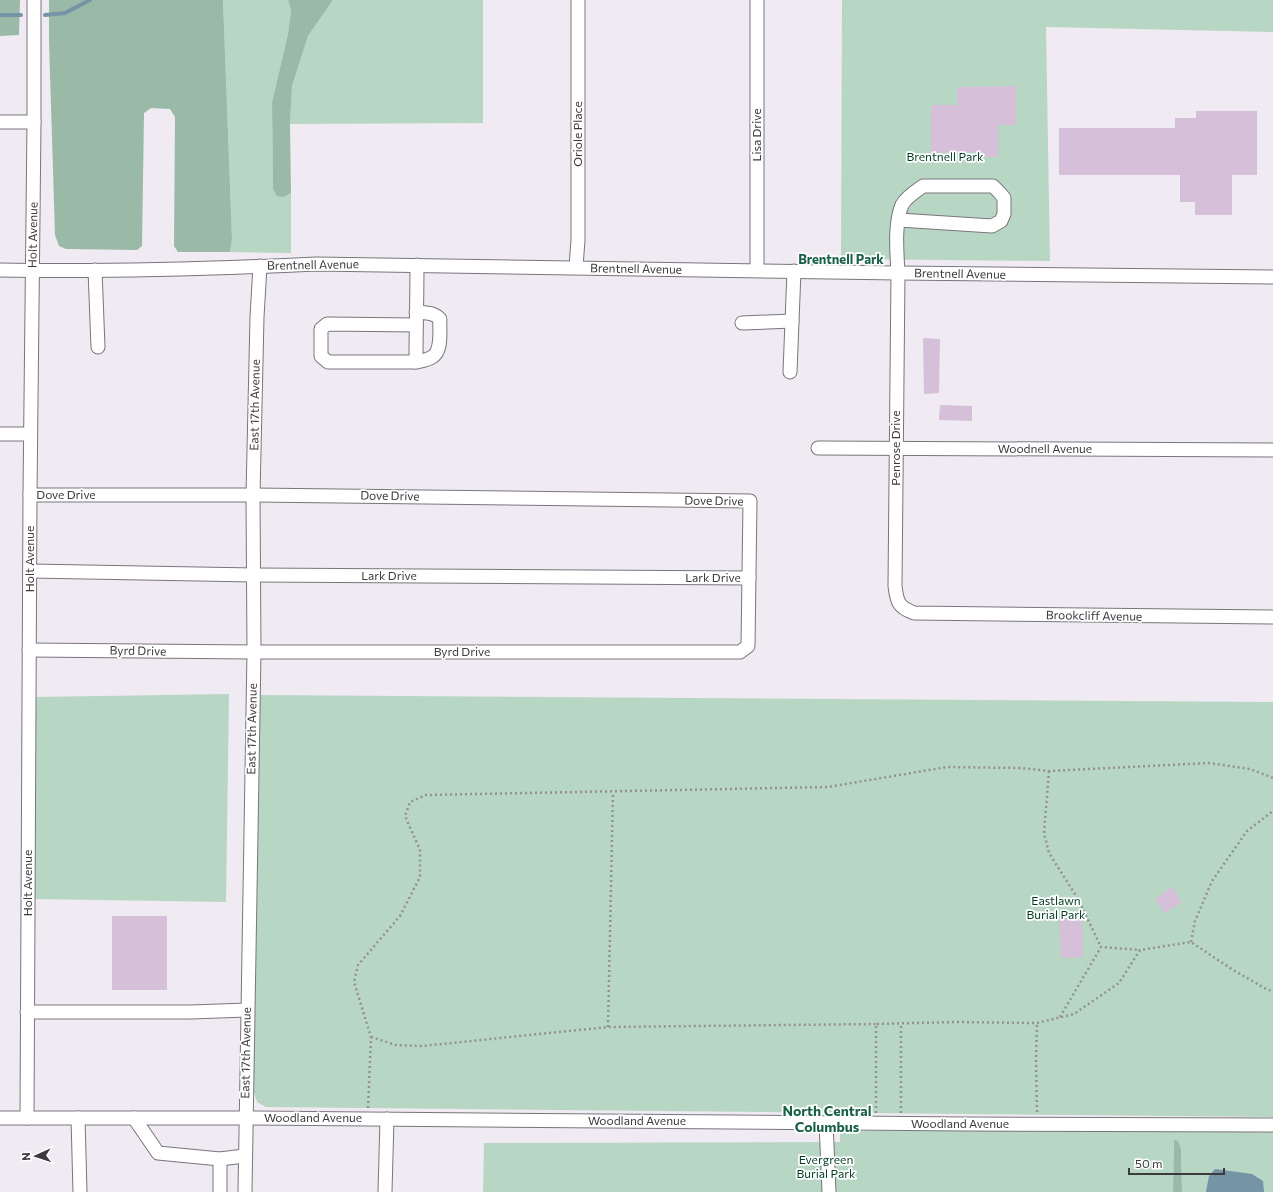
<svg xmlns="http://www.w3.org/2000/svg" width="1273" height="1192" font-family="Commissioner,sans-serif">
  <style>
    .green { fill: #b8d6c4 }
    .forest { fill: #9ab9a6 }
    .water { fill: #7594a5 }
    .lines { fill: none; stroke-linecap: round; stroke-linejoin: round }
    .stream { stroke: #7594a5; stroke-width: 4 }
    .building { fill: #d5bfd9 }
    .minor-casing { stroke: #7a757c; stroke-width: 15 }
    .path { stroke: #949095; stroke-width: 2.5; stroke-dasharray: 2 3; stroke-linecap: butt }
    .minor { stroke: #fff; stroke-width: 13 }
    .labels { text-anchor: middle; stroke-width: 3.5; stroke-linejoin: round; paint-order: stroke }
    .street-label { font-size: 12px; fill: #3c3a3d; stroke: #fff }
    .park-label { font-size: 12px; fill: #003c23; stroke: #fff }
    .neighbourhood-label { font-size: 13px; font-weight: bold; fill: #1a6047; stroke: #fff }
    .quarter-label { font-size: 14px; font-weight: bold; fill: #1a6047; stroke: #fff }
  </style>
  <rect width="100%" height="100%" fill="#f0eaf2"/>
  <g class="green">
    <polygon points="223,0 288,0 291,10 288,34 272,102 273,189 284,197 291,193 291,253 230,252 232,239"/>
    <polygon points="333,0 483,0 483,123 290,124 292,86 308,36"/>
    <polygon points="842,0 1273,0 1273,32 1046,27 1050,261 841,259"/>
    <polygon points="229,694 226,902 35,899 36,697"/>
    <polygon points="259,695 1273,702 1273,1117 266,1107 257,1102 252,1085"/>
    <polygon points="1173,1130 1273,1131 1273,1192 1182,1192 1181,1149 1174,1141 1173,1192 483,1192 484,1143 840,1142 840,1131"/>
  </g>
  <g class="forest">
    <polygon points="0,0 20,0 19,35 0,36"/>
    <polygon points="49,0 223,0 232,239 230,252 178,252 174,246 175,117 170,109 151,108 144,113 142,246 137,250 66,249 59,246 55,235 49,41"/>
    <polygon points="288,0 333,0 308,36 292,86 290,124 291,193 284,197 277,196 273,189 272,102 288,34 291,10"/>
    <polygon points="1174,1140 1178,1141 1181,1149 1182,1192 1173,1192"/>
  </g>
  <polygon class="water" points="1215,1169 1252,1174 1263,1181 1264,1192 1206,1192 1209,1176"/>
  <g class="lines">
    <g class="stream">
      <polyline points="0,15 21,15"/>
      <polyline points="45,15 65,13 90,0"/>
    </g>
  </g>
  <g class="building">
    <polygon points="1016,86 1016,125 998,125 998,157 982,157 982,152 931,153 931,105 957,105 957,87"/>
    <polygon points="1196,111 1257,111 1257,175 1232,175 1232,215 1195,215 1195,202 1180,202 1180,175 1059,175 1059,128 1175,128 1175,118 1196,118"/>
    <polygon points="923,338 940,339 939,393 924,394"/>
    <polygon points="940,405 972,406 972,421 939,420"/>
    <polygon points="1172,887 1182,902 1165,913 1155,899"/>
    <rect x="112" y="916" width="55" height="74"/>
    <polygon points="1082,916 1083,957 1061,958 1059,917"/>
  </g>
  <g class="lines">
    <defs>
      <g id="minor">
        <polyline points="0,122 34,122"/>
        <path d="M 899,220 L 992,226 L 1001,221 L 1004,214 L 1004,198 L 999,192 L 993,186 L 923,186 C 916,191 906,197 902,205 C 894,224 897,253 898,273 L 895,586 C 897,602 898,607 914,613 L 1273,617"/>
        <polyline points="576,267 578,240 578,0"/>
        <path d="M 0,270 C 105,272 211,269 316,264 L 898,273 L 1273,277"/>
        <polyline points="95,270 98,347"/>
        <polyline points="757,270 757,0"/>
        <polyline points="742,323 792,321"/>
        <path d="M 416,325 L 327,324 L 321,329 L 321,356 L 328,362 L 416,362 C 416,330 417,297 417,265"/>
        <path d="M 416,362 C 421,361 428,360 432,357 C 443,351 439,330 440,319 C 433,312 426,313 416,312"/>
        <polyline points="790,372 794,271"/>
        <polyline points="0,434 30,434"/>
        <polyline points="818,448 1273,450"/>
        <polyline points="30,571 254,575 749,578"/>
        <polyline points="29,650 254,652 740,652 748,646 750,501 253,495 30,495"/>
        <polyline points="27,1012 191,1012 247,1010"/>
        <polyline points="0,1118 245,1118 966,1124 1273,1125"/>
        <polyline points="27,1118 30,495 34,122 34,0"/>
        <polyline points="78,1118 80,1192"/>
        <polyline points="134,1118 158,1153 220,1159 244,1156"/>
        <polyline points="826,1123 829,1192"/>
        <polyline points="220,1159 220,1192"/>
        <polyline points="245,1192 254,652 253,495 257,317 260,266"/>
        <polyline points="385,1192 387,1119"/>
      </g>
    </defs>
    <use href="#minor" class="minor-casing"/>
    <g class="path">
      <polyline points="1049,771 1044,833 1049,853 1078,899 1101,947"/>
      <polyline points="1191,942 1195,921 1212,881 1247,831 1273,811"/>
      <polyline points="1060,1017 1101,947 1140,950"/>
      <polyline points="608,1027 613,792"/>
      <polyline points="371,1037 396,1045 422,1046 608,1027 876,1024"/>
      <polyline points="368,1108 371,1037 354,982 358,965 400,916 420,877 420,850 405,816 410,802 426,795 828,787 947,767 1021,768 1049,771 1210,763 1250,769 1273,778"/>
      <polyline points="1037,1112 1036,1059 1037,1023"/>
      <polyline points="876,1113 876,1024 956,1022 1037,1023 1074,1014 1119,983 1140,950 1191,942 1233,970 1268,990 1273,991"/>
      <polyline points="901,1113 901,1023"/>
    </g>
    <use href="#minor" class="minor"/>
  </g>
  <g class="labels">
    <g class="street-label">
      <text transform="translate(578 134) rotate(-90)" y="4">Oriole Place</text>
      <text transform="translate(757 135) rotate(-90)" y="4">Lisa Drive</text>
      <text transform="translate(33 235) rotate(-89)" y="4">Holt Avenue</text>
      <text transform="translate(313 265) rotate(-1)" y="4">Brentnell Avenue</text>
      <text transform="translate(636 269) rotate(1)" y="4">Brentnell Avenue</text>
      <text transform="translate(960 274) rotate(1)" y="4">Brentnell Avenue</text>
      <text transform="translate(255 405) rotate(-89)" y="4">East 17th Avenue</text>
      <text transform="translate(896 448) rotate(-90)" y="4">Penrose Drive</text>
      <text x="1045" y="453">Woodnell Avenue</text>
      <text x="66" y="499">Dove Drive</text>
      <text transform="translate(390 496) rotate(1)" y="4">Dove Drive</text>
      <text transform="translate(714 501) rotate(1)" y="4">Dove Drive</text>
      <text transform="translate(30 559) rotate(-90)" y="4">Holt Avenue</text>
      <text x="389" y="580">Lark Drive</text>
      <text x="713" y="582">Lark Drive</text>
      <text transform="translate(1094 616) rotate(1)" y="4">Brookcliff Avenue</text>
      <text transform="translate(138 651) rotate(1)" y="4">Byrd Drive</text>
      <text x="462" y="656">Byrd Drive</text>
      <text transform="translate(252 729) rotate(-89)" y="4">East 17th Avenue</text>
      <text transform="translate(28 883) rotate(-90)" y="4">Holt Avenue</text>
      <text transform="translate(246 1053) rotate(-89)" y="4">East 17th Avenue</text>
      <text x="313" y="1122">Woodland Avenue</text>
      <text x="637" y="1125">Woodland Avenue</text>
      <text x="960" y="1128">Woodland Avenue</text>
    </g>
    <g class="park-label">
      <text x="945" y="161">Brentnell Park</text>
      <text x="1056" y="905">Eastlawn<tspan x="1056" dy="14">Burial Park</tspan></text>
      <text x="826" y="1164">Evergreen<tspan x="826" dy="14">Burial Park</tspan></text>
    </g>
    <g class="neighbourhood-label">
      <text x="841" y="264">Brentnell Park</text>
    </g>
    <g class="quarter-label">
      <text x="827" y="1116">North Central<tspan x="827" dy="16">Columbus</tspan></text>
    </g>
  </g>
  <g transform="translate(36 1156) rotate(267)" stroke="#ffffff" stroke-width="3" paint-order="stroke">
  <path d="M0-3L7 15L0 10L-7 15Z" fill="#3c3a3d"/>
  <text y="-6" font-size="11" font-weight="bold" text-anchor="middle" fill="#3c3a3d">N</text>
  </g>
  <path d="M1129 1168v6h95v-6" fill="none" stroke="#3c3a3d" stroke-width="2"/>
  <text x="1135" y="1168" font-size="12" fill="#3c3a3d" stroke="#ffffff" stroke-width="3" paint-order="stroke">50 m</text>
</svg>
